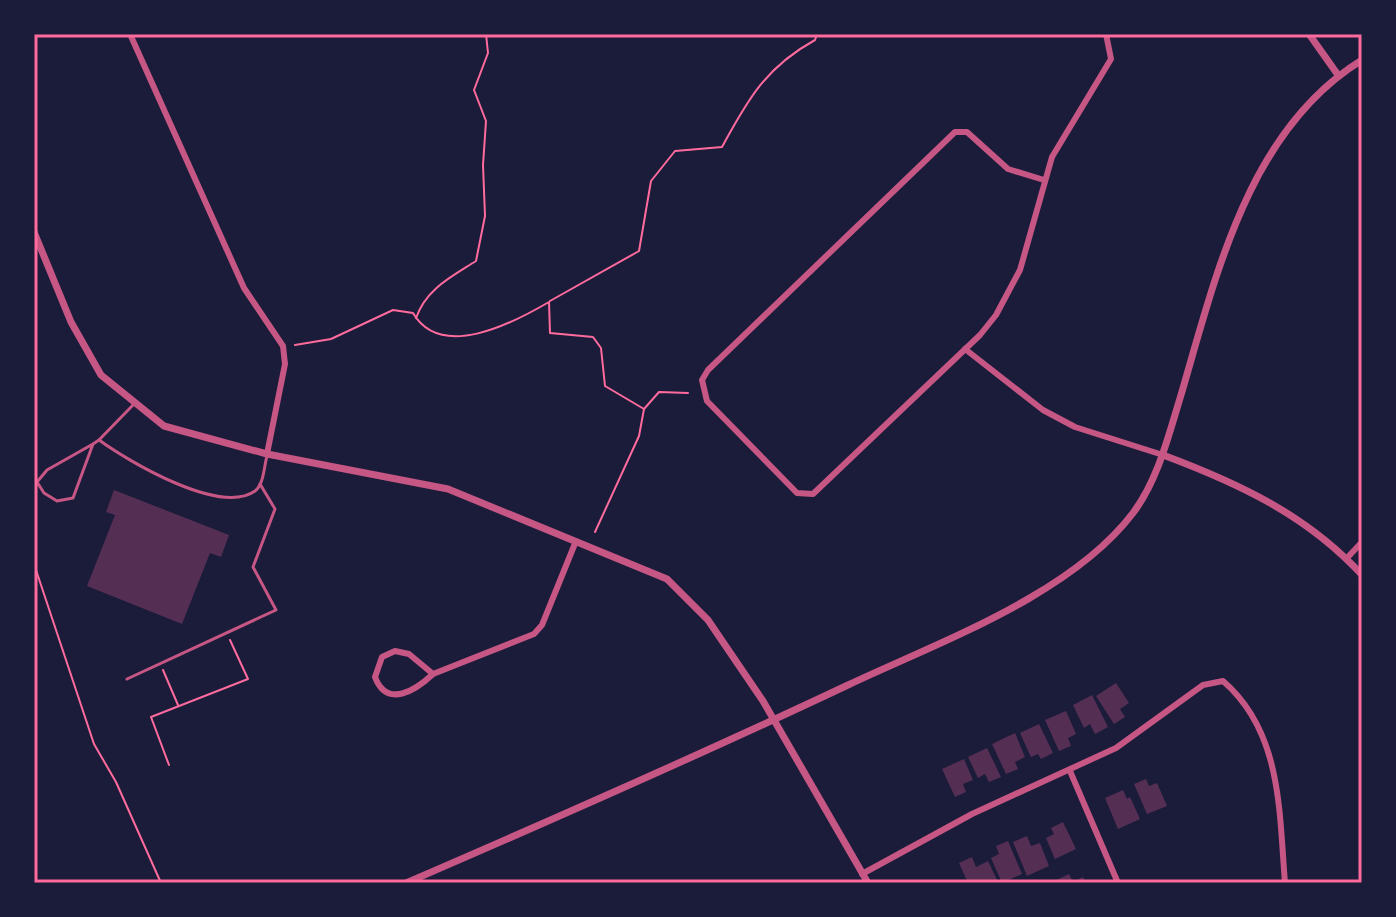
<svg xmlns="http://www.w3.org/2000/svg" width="1396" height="917" font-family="Montserrat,sans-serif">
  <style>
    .building { fill: #542f53 }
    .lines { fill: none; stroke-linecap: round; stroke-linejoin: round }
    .path { stroke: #ff6b9d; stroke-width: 2 }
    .service { stroke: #c65784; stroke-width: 3 }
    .minor { stroke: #c65784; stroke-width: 6 }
    .tertiary { stroke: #c65784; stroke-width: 7 }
    .neatline { fill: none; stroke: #ff6b9d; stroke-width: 3 }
  </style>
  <rect width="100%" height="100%" fill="#1b1b3a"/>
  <g class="building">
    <polygon points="114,490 229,535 221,557 210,553 182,624 87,586 115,515 106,512"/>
    <polygon points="1116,683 1129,703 1120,709 1125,717 1114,724 1096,696"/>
    <polygon points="1092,695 1108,727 1095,734 1090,724 1084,728 1073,705"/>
    <polygon points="1066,711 1076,734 1068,738 1071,746 1059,751 1045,720"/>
    <polygon points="1039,724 1053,753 1041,759 1038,754 1031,757 1020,733"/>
    <polygon points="1015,733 1025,757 1015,762 1018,769 1006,774 992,744"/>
    <polygon points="987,748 1001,777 989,782 985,774 978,778 968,757"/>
    <polygon points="964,759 973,780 963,784 966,792 955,797 942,769"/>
    <polygon points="1146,779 1149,786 1157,783 1167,806 1147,814 1134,784"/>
    <polygon points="1123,790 1127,799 1130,797 1140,819 1118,829 1105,798"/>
    <polygon points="1063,822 1076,849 1055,859 1046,838 1054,834 1051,828"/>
    <polygon points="1027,836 1031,846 1040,843 1049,866 1027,876 1013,842"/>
    <polygon points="1008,841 1022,874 1002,883 991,858 999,854 996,846"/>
    <polygon points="972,857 976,867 988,861 998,882 968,883 959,863"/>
    <polygon points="1069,874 1073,882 1083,877 1086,883 1050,883"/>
  </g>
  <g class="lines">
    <g class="path">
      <path d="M 550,301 L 639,251 L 651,181 L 675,151 L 722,147 C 748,99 766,67 815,40 L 817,34"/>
      <path d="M 416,318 C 426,289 451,277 476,261 L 485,216 L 483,165 L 486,121 L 474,90 L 488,53 L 486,34"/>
      <path d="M 295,345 L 331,339 L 393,310 L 413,313 C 441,361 513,323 549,302 L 550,333 L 593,337 L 601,348 L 605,386 L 644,409"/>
      <polyline points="595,532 639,436 644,409 659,392 688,393"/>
      <polyline points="34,564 94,744 116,782 161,883"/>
      <polyline points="163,670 178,705"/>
      <polyline points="169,765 151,717 248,679 230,640"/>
    </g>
    <g class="service">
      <path d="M 99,440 C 128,461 220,516 255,491 C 264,484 264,466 267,456"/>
      <polyline points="93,444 73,498 57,501 44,493 37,482 47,470 93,444 99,440 133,405"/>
      <polyline points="127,679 276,610 253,567 275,509 260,484"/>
    </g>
    <g class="minor">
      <polyline points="130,34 244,288 283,346 285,364 267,454"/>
      <polyline points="1044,180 1008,169 967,132 955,132 708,370 702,380 707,401 797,493 813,494 980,335 996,315 1020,270 1052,157 1111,59 1106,34"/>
      <polyline points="965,349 1043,410 1075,427 1163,455"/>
      <polyline points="1347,558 1362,542"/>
      <path d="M 395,651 L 409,654 L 433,674 C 416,690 387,709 375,677 L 382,657 Z"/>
      <polyline points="433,674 534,634 542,625 576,541"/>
      <polyline points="1070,771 1118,883"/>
      <path d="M 862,874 L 972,814 L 1116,748 L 1203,685 L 1223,681 C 1282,732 1279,811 1285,883"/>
    </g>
    <g class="tertiary">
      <polyline points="1309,34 1338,75"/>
      <polyline points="34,232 71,322 101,375 164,426 267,454 448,489 667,579 708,620 763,701 868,883"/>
      <path d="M 1163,455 C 1238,483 1307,515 1362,575"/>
      <path d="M 406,883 C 554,819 702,754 848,685 C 939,642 1071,595 1133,513 C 1158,480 1169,434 1181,395 C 1216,276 1248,130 1362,60"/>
    </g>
  </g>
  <rect width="1396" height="917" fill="none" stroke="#1b1b3a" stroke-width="72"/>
  <rect x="36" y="36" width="1324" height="845" class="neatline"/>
</svg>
